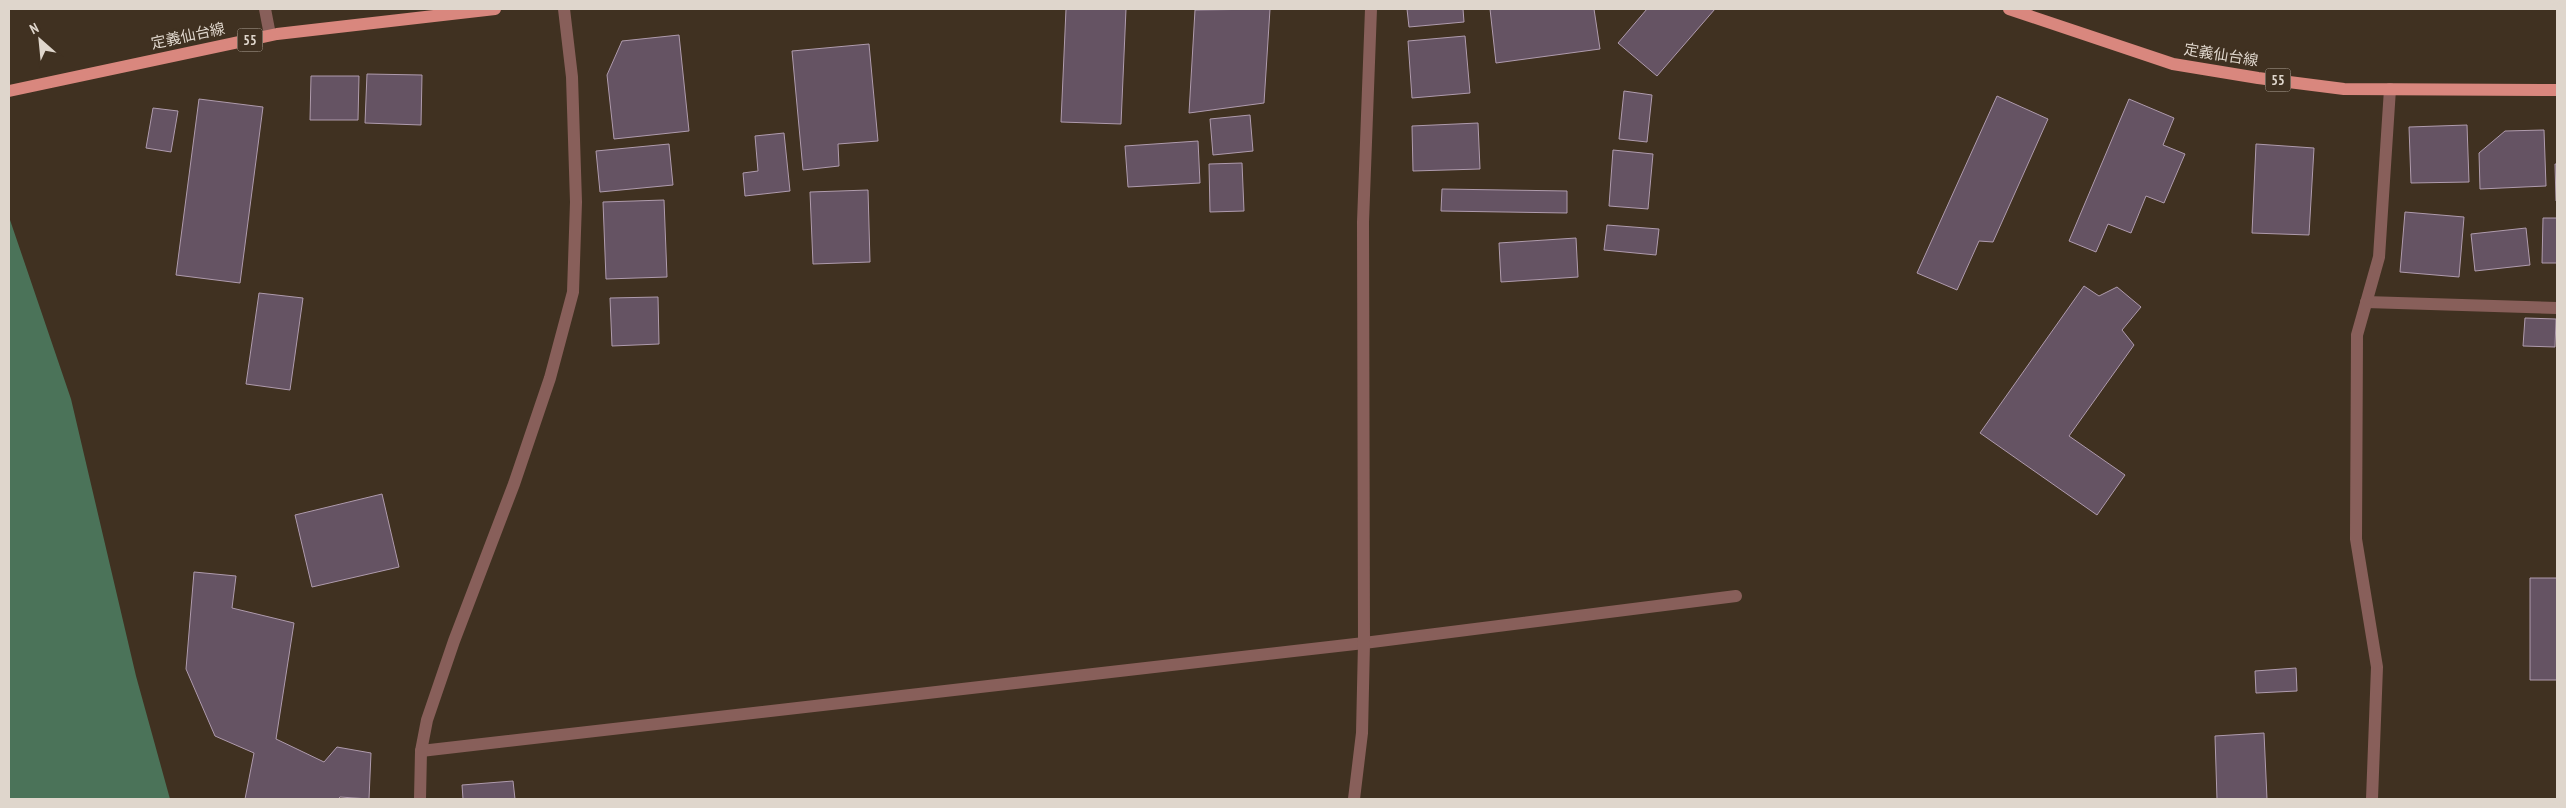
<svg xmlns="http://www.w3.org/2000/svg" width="2566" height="808" font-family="'PT Sans Narrow','Noto Sans JP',sans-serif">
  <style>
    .forest { fill: #4b7359 }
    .building { fill: #655363; stroke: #af9bad }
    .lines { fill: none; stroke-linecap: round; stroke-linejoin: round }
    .minor { stroke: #885f5a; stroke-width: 12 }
    .major { stroke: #d9877e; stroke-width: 12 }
    .labels { text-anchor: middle; stroke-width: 4.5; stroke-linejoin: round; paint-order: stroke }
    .shield { fill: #403121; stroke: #afa499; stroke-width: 1 }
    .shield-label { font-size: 14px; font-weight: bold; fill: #dfd6cc }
    .street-label { font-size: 15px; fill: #dfd6cc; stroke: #403121 }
  </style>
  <rect width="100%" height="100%" fill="#403121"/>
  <polygon class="forest" points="9,217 71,399 136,676 170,799 9,799"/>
  <g class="building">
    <polygon points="1066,9 1126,9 1121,124 1061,122"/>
    <polygon points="1270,9 1264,103 1189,113 1195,10"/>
    <polygon points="1407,9 1463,9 1464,22 1409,27"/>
    <polygon points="1490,9 1594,9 1600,49 1496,63"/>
    <polygon points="1647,9 1715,9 1657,76 1618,43"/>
    <polygon points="679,35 689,131 614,139 607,75 622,41"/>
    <polygon points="1465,36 1470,93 1412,98 1408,41"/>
    <polygon points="869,44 878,141 838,144 839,166 803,170 792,51"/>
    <polygon points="367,74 422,75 421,125 365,123"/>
    <polygon points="311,76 359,76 358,120 310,120"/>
    <polygon points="1624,91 1652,95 1647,142 1619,139"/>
    <polygon points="1997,96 2048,119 1993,242 1979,241 1957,290 1917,273"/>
    <polygon points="199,99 263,107 240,283 176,275"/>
    <polygon points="2129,99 2174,118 2163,145 2185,154 2164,203 2146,196 2131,233 2108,224 2096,252 2069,241"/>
    <polygon points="153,108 178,111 171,152 146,148"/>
    <polygon points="1250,115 1253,151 1213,155 1210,119"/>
    <polygon points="1478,123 1480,169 1413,171 1412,126"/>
    <polygon points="2467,125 2469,182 2411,183 2409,127"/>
    <polygon points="2544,130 2546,186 2480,189 2479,153 2505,131"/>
    <polygon points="784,133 790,191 745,196 743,173 758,171 755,136"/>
    <polygon points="1198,141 1200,183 1128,187 1125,146"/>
    <polygon points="669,144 673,185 600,192 596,151"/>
    <polygon points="2256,144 2314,148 2309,235 2252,233"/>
    <polygon points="1613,150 1653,154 1648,209 1609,206"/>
    <polygon points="1242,163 1244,211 1210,212 1209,164"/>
    <polygon points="2555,164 2557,164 2557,201 2556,201"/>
    <polygon points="1442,189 1567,191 1567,213 1441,211"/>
    <polygon points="868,190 870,262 813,264 810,192"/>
    <polygon points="664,200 667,277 606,279 603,202"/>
    <polygon points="2405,212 2464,217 2459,277 2400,272"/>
    <polygon points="2543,218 2557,218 2557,263 2542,263"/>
    <polygon points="1607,225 1659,229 1656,255 1604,250"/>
    <polygon points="2526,228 2530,265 2475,271 2471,234"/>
    <polygon points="1576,238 1578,277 1501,282 1499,243"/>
    <polygon points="2084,286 2099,296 2117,287 2141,307 2122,330 2134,345 2069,436 2125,475 2097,515 1980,433"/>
    <polygon points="259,293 303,298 290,390 246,384"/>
    <polygon points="658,297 659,344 612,346 610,298"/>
    <polygon points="2525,318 2556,319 2555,347 2523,346"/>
    <polygon points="382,494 399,567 312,587 295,515"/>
    <polygon points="194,572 236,576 232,608 294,623 276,739 324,762 337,747 371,753 369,799 340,797 338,799 245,799 254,753 215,736 186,669"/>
    <polygon points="2530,578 2557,578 2557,706 2557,680 2530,680"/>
    <polygon points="2296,668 2297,691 2256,693 2255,671"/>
    <polygon points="2264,733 2267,799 2217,799 2215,736"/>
    <polygon points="513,781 515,799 463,799 462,785"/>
  </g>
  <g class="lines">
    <g class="minor">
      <polyline points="265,9 270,35"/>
      <polyline points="2366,302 2557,308"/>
      <polyline points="421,751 1364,643 1736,596"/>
      <polyline points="420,799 421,751 427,720 454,641 514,484 550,378 573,292 576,202 572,77 564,9"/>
      <polyline points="1354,799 1362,733 1364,643 1363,222 1371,9"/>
      <polyline points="2372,799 2377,667 2356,539 2357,335 2379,257 2390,89"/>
    </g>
    <g class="major">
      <polyline points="2009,9 2173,64 2258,78 2344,89 2557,90"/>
      <polyline points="9,91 277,34 495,9"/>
    </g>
  </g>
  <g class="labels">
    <g class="shield">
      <rect x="237.5" y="28.5" width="25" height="23" rx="4"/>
      <rect x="2265.5" y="68.5" width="25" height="23" rx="4"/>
    </g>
    <g class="shield-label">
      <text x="250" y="45">55</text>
      <text x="2278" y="85">55</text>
    </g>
    <g class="street-label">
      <text transform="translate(188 36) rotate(-12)" y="5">定義仙台線</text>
      <text transform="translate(2221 55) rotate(9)" y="5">定義仙台線</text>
    </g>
  </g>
  <rect width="2566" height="808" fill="none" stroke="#dfd6cc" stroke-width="20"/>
  <g transform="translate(40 40) rotate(333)" stroke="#403121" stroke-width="4" paint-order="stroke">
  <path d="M0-4L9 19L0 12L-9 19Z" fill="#dfd6cc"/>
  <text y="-8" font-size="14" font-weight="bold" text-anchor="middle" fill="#dfd6cc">N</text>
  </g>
</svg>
